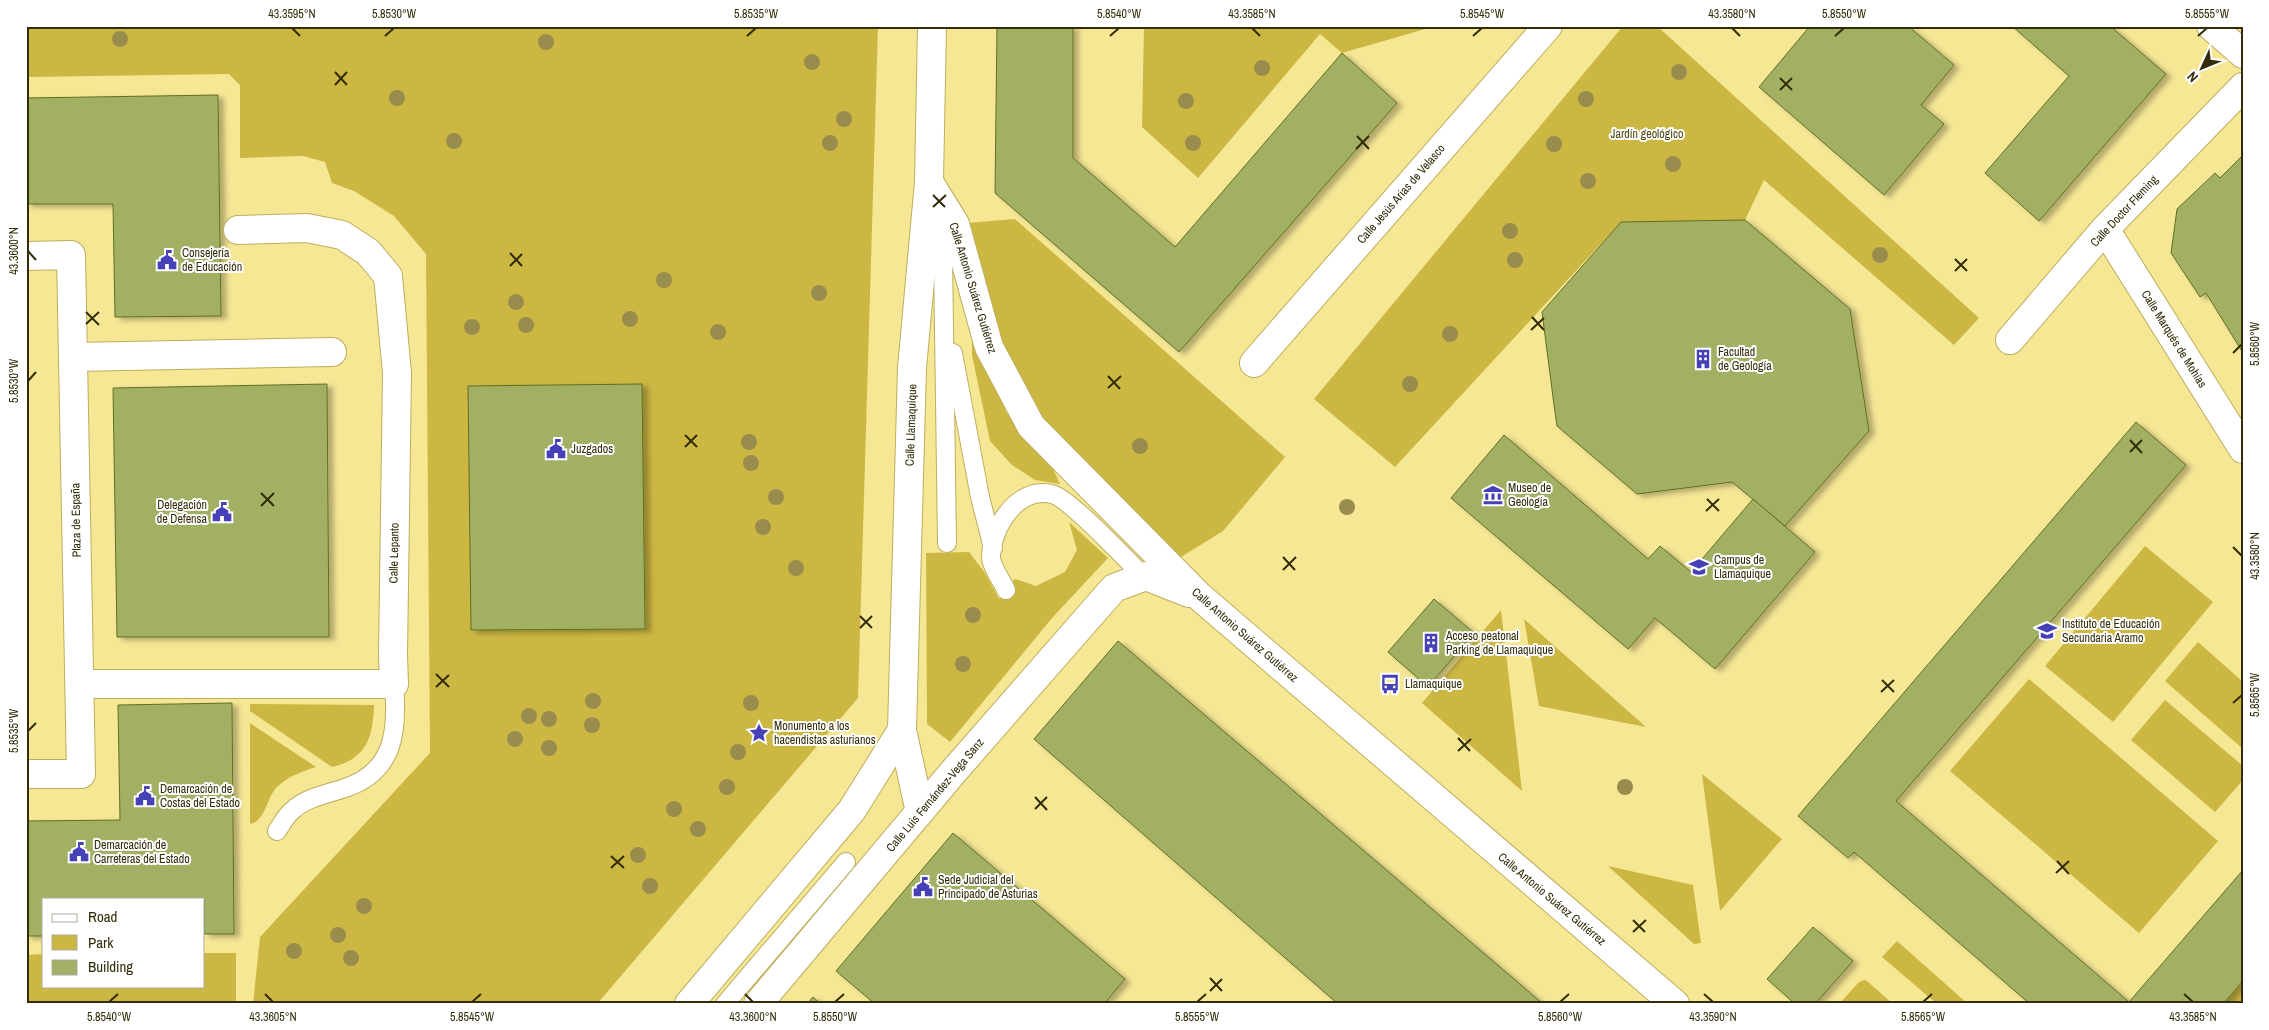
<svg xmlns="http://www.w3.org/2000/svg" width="2269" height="1030" font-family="'Archivo Narrow',sans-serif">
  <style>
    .green { fill: #ccb743 }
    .building { fill: #a1b064; stroke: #616f20; filter: url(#shadow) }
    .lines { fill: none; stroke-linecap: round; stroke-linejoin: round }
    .lane-casing { stroke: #bdae5e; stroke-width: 20 }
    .street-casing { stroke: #bdae5e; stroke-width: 30 }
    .lane { stroke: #fff; stroke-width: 18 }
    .street { stroke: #fff; stroke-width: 28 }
    .tree { fill: #998d4e }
    .ticks { fill: none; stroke: #322c09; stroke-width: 2 }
    .labels { text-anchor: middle; stroke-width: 4; stroke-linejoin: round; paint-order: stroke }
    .park-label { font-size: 12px; fill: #4d4413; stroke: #fff }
    .street-label { font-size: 12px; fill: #322c09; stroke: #fff }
    .poi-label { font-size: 12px; fill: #322c09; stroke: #fff; text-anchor: start }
    .neatline { fill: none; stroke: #322c09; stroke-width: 2 }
    .ticks-label { font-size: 12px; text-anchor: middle; fill: #322c09 }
  </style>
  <defs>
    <filter id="shadow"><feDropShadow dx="5.5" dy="3" stdDeviation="2.5" flood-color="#0004"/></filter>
  </defs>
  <rect width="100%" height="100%" fill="#f6e795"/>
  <g class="green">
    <polygon points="26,26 878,26 858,698 597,1004 253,1004 260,937 430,753 426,254 394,216 354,191 332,183 325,162 303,156 240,158 240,85 229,74 26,77"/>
    <polygon points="1144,26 1436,26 1342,53 1320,34 1198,178 1142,127"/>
    <polygon points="1623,26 1657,26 1979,318 1954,345 1764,180 1745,220 1621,222 1395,467 1314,399"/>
    <polygon points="1015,219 1285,457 1223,531 1168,565 1031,426 955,224"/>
    <polygon points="972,329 1006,412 1053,469 1060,484 1035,480 1012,465 990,441 972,355"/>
    <polygon points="1069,522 1108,558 1052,618 950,742 927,724 926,553 969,552 985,573 999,599 1015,579 1036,586 1065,572 1077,550"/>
    <polygon points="2145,546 2213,602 2113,722 2045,666"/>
    <polygon points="1501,610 1522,791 1422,703"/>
    <polygon points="1524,619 1646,727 1539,706"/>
    <polygon points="2198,642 2243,682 2243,749 2165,681"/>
    <polygon points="2029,679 2218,841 2139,933 1950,771"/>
    <polygon points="2165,700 2243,766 2243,780 2215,812 2131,740"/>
    <path d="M 250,704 L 374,705 C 373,738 366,759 332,767 L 250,711 Z"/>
    <path d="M 250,723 L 316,767 C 301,772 288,776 277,787 C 266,798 266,821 250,824 Z"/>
    <polygon points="1702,774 1782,839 1720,911"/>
    <polygon points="1608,866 1693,885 1701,943 1694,944"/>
    <polygon points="1897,941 1968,1004 1937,1004 1882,957"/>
    <polygon points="204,953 236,953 236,1004 26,1004 26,955 44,954 44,986 204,986"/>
    <polygon points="1864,980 1867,981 1893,1004 1839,1004 1859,982"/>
    <polygon points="2243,981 2243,1004 2223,1004"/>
  </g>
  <g class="building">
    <polygon points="997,26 1073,26 1073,158 1175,247 1342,53 1397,103 1179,352 995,193"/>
    <polygon points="1810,26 1908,26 1954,65 1921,105 1944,124 1884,195 1759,87"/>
    <polygon points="2012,26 2110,26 2166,74 2039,221 1985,173 2069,76"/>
    <polygon points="218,95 221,316 115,317 113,204 26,204 26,98"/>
    <polygon points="2243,155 2243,353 2206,293 2200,297 2171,253 2177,209 2215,173 2220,178"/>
    <polygon points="1745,220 1850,309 1869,431 1785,526 1732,482 1637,494 1557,426 1554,405 1542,312 1621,222"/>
    <polygon points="327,384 329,637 117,637 113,388"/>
    <polygon points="642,384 645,629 471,630 468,386"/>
    <polygon points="2136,422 2186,465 1896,801 2129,1002 2243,870 2243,981 2223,1004 2030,1004 1854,852 1848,858 1798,816"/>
    <polygon points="1504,435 1648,559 1660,546 1691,572 1753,499 1815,552 1715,669 1655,618 1628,649 1451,498"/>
    <polygon points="1434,599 1474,633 1428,687 1388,652"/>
    <polygon points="1118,641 1514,979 1543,1004 1338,1004 1034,739"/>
    <polygon points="232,703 234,934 204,934 204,899 44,899 44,936 26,936 26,821 120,820 118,705"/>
    <polygon points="953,833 1125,979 1104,1004 875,1004 836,971"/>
    <polygon points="1813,927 1853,961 1815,1004 1795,1004 1767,979"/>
    <polygon points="813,997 821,1004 807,1004"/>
  </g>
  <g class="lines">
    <defs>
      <g id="lane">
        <polyline points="934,209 943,257 947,543"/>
        <polyline points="953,353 980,497 993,548"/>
        <path d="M 1006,590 C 1002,581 992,568 991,558 C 991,528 1017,486 1052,494 C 1069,498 1129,562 1144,577"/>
        <path d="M 277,831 C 282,824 286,815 293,810 C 306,798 326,794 342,789 C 395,773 398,731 394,684"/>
        <polyline points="725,1004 846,862"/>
      </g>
      <g id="street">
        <polyline points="2211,26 2243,54"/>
        <polyline points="929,182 955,224 989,347 1031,426 1200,597 1675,1004"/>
        <polyline points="2105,229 2243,449"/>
        <polyline points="26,256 71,255 81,774 26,774"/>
        <polyline points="2010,340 2105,229 2243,87"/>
        <polyline points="73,357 332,352"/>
        <polyline points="1254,363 1548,26"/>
        <polyline points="81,684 394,684 393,655 397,373 388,276 368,252 342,235 307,228 238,230"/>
        <polyline points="902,730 920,812"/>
        <polyline points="689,1004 852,810 902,730 912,368 929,182 932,26"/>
        <polyline points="758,1004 954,771 1114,588 1146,576 1189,593"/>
      </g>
    </defs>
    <use href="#lane" class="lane-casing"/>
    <use href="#street" class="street-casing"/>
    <use href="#lane" class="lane"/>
    <use href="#street" class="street"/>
  </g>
  <g class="tree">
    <circle cx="120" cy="39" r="8"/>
    <circle cx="546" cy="42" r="8"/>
    <circle cx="812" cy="62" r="8"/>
    <circle cx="1262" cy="68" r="8"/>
    <circle cx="1679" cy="72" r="8"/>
    <circle cx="397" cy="98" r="8"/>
    <circle cx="1586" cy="99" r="8"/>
    <circle cx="1186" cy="101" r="8"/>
    <circle cx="844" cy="119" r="8"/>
    <circle cx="454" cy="141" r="8"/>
    <circle cx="830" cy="143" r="8"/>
    <circle cx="1193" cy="143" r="8"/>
    <circle cx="1554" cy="144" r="8"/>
    <circle cx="1673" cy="164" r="8"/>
    <circle cx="1588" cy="181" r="8"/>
    <circle cx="1510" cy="231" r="8"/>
    <circle cx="1880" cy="255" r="8"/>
    <circle cx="1515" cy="260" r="8"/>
    <circle cx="664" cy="280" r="8"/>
    <circle cx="819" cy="293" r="8"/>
    <circle cx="516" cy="302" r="8"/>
    <circle cx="630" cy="319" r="8"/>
    <circle cx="526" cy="325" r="8"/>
    <circle cx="472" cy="327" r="8"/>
    <circle cx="718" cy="332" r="8"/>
    <circle cx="1450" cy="334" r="8"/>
    <circle cx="1410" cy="384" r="8"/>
    <circle cx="749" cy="442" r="8"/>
    <circle cx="1140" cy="446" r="8"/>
    <circle cx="751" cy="463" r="8"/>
    <circle cx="776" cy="497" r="8"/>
    <circle cx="1347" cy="507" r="8"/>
    <circle cx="763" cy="527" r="8"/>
    <circle cx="796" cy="568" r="8"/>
    <circle cx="973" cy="615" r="8"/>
    <circle cx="963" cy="664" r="8"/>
    <circle cx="593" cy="701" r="8"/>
    <circle cx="751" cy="703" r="8"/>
    <circle cx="529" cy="716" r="8"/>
    <circle cx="549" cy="719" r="8"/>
    <circle cx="592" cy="725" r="8"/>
    <circle cx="515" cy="739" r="8"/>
    <circle cx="549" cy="748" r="8"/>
    <circle cx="738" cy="752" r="8"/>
    <circle cx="727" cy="787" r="8"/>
    <circle cx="1625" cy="787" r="8"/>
    <circle cx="674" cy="809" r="8"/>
    <circle cx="698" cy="829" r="8"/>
    <circle cx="638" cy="855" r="8"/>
    <circle cx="650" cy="886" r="8"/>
    <circle cx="364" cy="906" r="8"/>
    <circle cx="338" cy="935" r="8"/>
    <circle cx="294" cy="951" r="8"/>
    <circle cx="351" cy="958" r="8"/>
  </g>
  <path class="ticks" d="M 292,28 L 300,36M 1252,28 L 1260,36M 1732,28 L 1740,36M 385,36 L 394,28M 747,36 L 756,28M 1110,36 L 1119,28M 1473,36 L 1482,28M 1835,36 L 1844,28M 2198,36 L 2207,28M 335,72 L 347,85M 1780,78 L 1792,90M 335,85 L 347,72M 1780,90 L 1792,78M 1357,136 L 1369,149M 1356,149 L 1369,136M 933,195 L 945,207M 933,207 L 946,195M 28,251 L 36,260M 510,253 L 522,266M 1955,259 L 1967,271M 510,266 L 522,254M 1955,271 L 1967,259M 86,312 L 99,325M 1532,317 L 1544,330M 86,324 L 99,312M 1531,330 L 1544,318M 2233,353 L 2242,344M 1108,376 L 1120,389M 28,381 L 36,372M 1108,388 L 1121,376M 685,435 L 697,447M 2130,440 L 2142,453M 685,447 L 697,435M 2130,452 L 2142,440M 261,493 L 274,506M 1707,499 L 1719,511M 261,506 L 274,493M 1706,511 L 1719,499M 2233,547 L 2242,556M 1283,557 L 1295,570M 1283,570 L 1296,557M 860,616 L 872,628M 860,628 L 872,616M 436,674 L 449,687M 1882,680 L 1894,692M 436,687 L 449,675M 1881,692 L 1894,680M 2233,703 L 2242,695M 28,731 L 36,723M 1458,738 L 1470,751M 1458,751 L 1471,739M 1035,797 L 1047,810M 1035,809 L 1047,797M 611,856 L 624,868M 2057,861 L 2069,874M 611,868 L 624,856M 2056,873 L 2069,861M 1633,920 L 1645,932M 1633,932 L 1646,920M 1210,978 L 1222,991M 1210,991 L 1222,979M 265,994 L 273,1002M 745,994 L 753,1002M 1704,994 L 1713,1002M 2184,994 L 2193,1002M 109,1002 L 118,994M 472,1002 L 481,994M 835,1002 L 844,994M 1197,1002 L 1206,994M 1560,1002 L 1569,994M 1923,1002 L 1932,994"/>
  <defs>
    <symbol id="civic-bare" viewBox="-9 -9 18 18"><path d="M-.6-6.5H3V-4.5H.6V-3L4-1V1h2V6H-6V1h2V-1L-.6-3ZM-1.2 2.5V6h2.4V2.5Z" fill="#4641b7" stroke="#fff" stroke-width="2.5" paint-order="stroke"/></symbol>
    <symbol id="building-bare" viewBox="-9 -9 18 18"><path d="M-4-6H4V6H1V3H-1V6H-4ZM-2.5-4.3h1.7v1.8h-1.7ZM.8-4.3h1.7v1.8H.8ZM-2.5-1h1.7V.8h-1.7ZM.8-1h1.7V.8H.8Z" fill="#4641b7" stroke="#fff" stroke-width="2.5" paint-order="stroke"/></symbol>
    <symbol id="museum-bare" viewBox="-9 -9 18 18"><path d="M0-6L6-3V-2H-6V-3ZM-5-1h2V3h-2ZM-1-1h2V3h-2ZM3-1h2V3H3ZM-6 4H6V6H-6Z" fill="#4641b7" stroke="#fff" stroke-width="2.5" paint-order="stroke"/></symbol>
    <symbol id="university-bare" viewBox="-9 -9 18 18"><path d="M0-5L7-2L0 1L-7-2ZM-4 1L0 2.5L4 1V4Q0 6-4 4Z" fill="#4641b7" stroke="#fff" stroke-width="2.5" paint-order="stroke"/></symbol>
    <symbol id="school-bare" viewBox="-9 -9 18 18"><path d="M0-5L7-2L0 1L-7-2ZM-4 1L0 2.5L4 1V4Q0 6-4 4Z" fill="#4641b7" stroke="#fff" stroke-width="2.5" paint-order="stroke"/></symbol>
    <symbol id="bus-bare" viewBox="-9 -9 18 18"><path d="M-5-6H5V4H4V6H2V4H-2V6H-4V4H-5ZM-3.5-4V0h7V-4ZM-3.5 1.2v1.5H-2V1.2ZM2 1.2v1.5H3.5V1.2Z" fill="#4641b7" stroke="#fff" stroke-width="2.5" paint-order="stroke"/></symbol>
    <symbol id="sight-bare" viewBox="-9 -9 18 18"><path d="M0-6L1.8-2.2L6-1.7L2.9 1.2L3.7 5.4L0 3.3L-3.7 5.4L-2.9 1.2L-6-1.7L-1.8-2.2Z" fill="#4641b7" stroke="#fff" stroke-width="2.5" paint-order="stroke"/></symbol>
  </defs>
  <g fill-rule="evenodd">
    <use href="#civic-bare" x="153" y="246" width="28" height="28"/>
    <use href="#building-bare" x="1689" y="345" width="28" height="28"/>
    <use href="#civic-bare" x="542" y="435" width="28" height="28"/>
    <use href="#museum-bare" x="1479" y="481" width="28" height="28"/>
    <use href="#civic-bare" x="208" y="498" width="28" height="28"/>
    <use href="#university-bare" x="1685" y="553" width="28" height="28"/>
    <use href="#school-bare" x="2033" y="617" width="28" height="28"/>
    <use href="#building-bare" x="1417" y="629" width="28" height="28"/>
    <use href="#bus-bare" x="1376" y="670" width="28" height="28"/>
    <use href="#sight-bare" x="745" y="719" width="28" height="28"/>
    <use href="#civic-bare" x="131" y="782" width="28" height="28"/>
    <use href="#civic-bare" x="65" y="838" width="28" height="28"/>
    <use href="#civic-bare" x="909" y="873" width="28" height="28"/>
  </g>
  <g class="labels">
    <g class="park-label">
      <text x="1647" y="138">Jardín geológico</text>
    </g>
    <g class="street-label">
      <text transform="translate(1401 194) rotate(-49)" y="4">Calle Jesús Arias de Velasco</text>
      <text transform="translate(2124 211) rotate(-47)" y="4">Calle Doctor Fleming</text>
      <text transform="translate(973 288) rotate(73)" y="4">Calle Antonio Suárez Gutiérrez</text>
      <text transform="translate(2174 339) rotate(58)" y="4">Calle Marqués de Mohías</text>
      <text transform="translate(911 425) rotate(-88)" y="4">Calle Llamaquique</text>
      <text transform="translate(76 520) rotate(-91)" y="4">Plaza de España</text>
      <text transform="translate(394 553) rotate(-89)" y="4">Calle Lepanto</text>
      <text transform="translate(1245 635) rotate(41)" y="4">Calle Antonio Suárez Gutiérrez</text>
      <text transform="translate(935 795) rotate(-50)" y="4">Calle Luis Fernández-Vega Sanz</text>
      <text transform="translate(1552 899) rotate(40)" y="4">Calle Antonio Suárez Gutiérrez</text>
    </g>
    <g class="poi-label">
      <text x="182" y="257">Consejería<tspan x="182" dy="14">de Educación</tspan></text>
      <text x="1718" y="356">Facultad<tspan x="1718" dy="14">de Geología</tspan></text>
      <text x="571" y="453">Juzgados</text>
      <text x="1508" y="492">Museo de<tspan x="1508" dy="14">Geología</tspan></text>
      <text x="207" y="509" text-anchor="end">Delegación<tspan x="207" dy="14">de Defensa</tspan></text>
      <text x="1714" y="564">Campus de<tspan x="1714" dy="14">Llamaquique</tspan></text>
      <text x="2062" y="628">Instituto de Educación<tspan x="2062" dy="14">Secundaria Aramo</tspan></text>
      <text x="1446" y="640">Acceso peatonal<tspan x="1446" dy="14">Parking de Llamaquique</tspan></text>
      <text x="1405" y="688">Llamaquique</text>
      <text x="774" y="730">Monumento a los<tspan x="774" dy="14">hacendistas asturianos</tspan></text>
      <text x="160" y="793">Demarcación de<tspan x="160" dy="14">Costas del Estado</tspan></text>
      <text x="94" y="849">Demarcación de<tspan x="94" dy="14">Carreteras del Estado</tspan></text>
      <text x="938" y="884">Sede Judicial del<tspan x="938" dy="14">Principado de Asturias</tspan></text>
    </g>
  </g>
  <rect width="2269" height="1030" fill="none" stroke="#ffffff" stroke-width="55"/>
  <rect x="42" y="898" width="162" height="90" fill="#ffffff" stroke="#adab9d"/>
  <rect x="52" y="914" width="25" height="8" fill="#ffffff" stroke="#adab9d"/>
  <text x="88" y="922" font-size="15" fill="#322c09">Road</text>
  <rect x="52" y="935" width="25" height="15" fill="#ccb743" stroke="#adab9d"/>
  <text x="88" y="948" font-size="15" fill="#322c09">Park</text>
  <rect x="52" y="960" width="25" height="15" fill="#a1b064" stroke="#adab9d"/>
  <text x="88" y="972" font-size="15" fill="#322c09">Building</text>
  <g transform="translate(2202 68) rotate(226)" stroke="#ffffff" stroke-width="4" paint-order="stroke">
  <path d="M0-4L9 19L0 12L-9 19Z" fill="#322c09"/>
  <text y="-8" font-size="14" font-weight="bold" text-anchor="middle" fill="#322c09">N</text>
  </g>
  <rect x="28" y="28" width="2214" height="974" class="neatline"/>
  <g class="ticks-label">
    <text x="292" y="18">43.3595°N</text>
    <text x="394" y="18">5.8530°W</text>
    <text x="756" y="18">5.8535°W</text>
    <text x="1119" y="18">5.8540°W</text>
    <text x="1252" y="18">43.3585°N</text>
    <text x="1482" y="18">5.8545°W</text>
    <text x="1732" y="18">43.3580°N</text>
    <text x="1844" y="18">5.8550°W</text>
    <text x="2207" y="18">5.8555°W</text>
    <text transform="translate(14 251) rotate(-90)" y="4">43.3600°N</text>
    <text transform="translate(2255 344) rotate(-90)" y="4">5.8560°W</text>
    <text transform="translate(14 381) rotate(-90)" y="4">5.8530°W</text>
    <text transform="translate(2255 556) rotate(-90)" y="4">43.3580°N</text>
    <text transform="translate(2255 695) rotate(-90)" y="4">5.8565°W</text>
    <text transform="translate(14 731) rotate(-90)" y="4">5.8535°W</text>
    <text x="109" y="1021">5.8540°W</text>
    <text x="273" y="1021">43.3605°N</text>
    <text x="472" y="1021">5.8545°W</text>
    <text x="753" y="1021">43.3600°N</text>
    <text x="835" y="1021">5.8550°W</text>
    <text x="1197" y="1021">5.8555°W</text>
    <text x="1560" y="1021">5.8560°W</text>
    <text x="1713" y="1021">43.3590°N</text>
    <text x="1923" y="1021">5.8565°W</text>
    <text x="2193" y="1021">43.3585°N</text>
  </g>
</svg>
